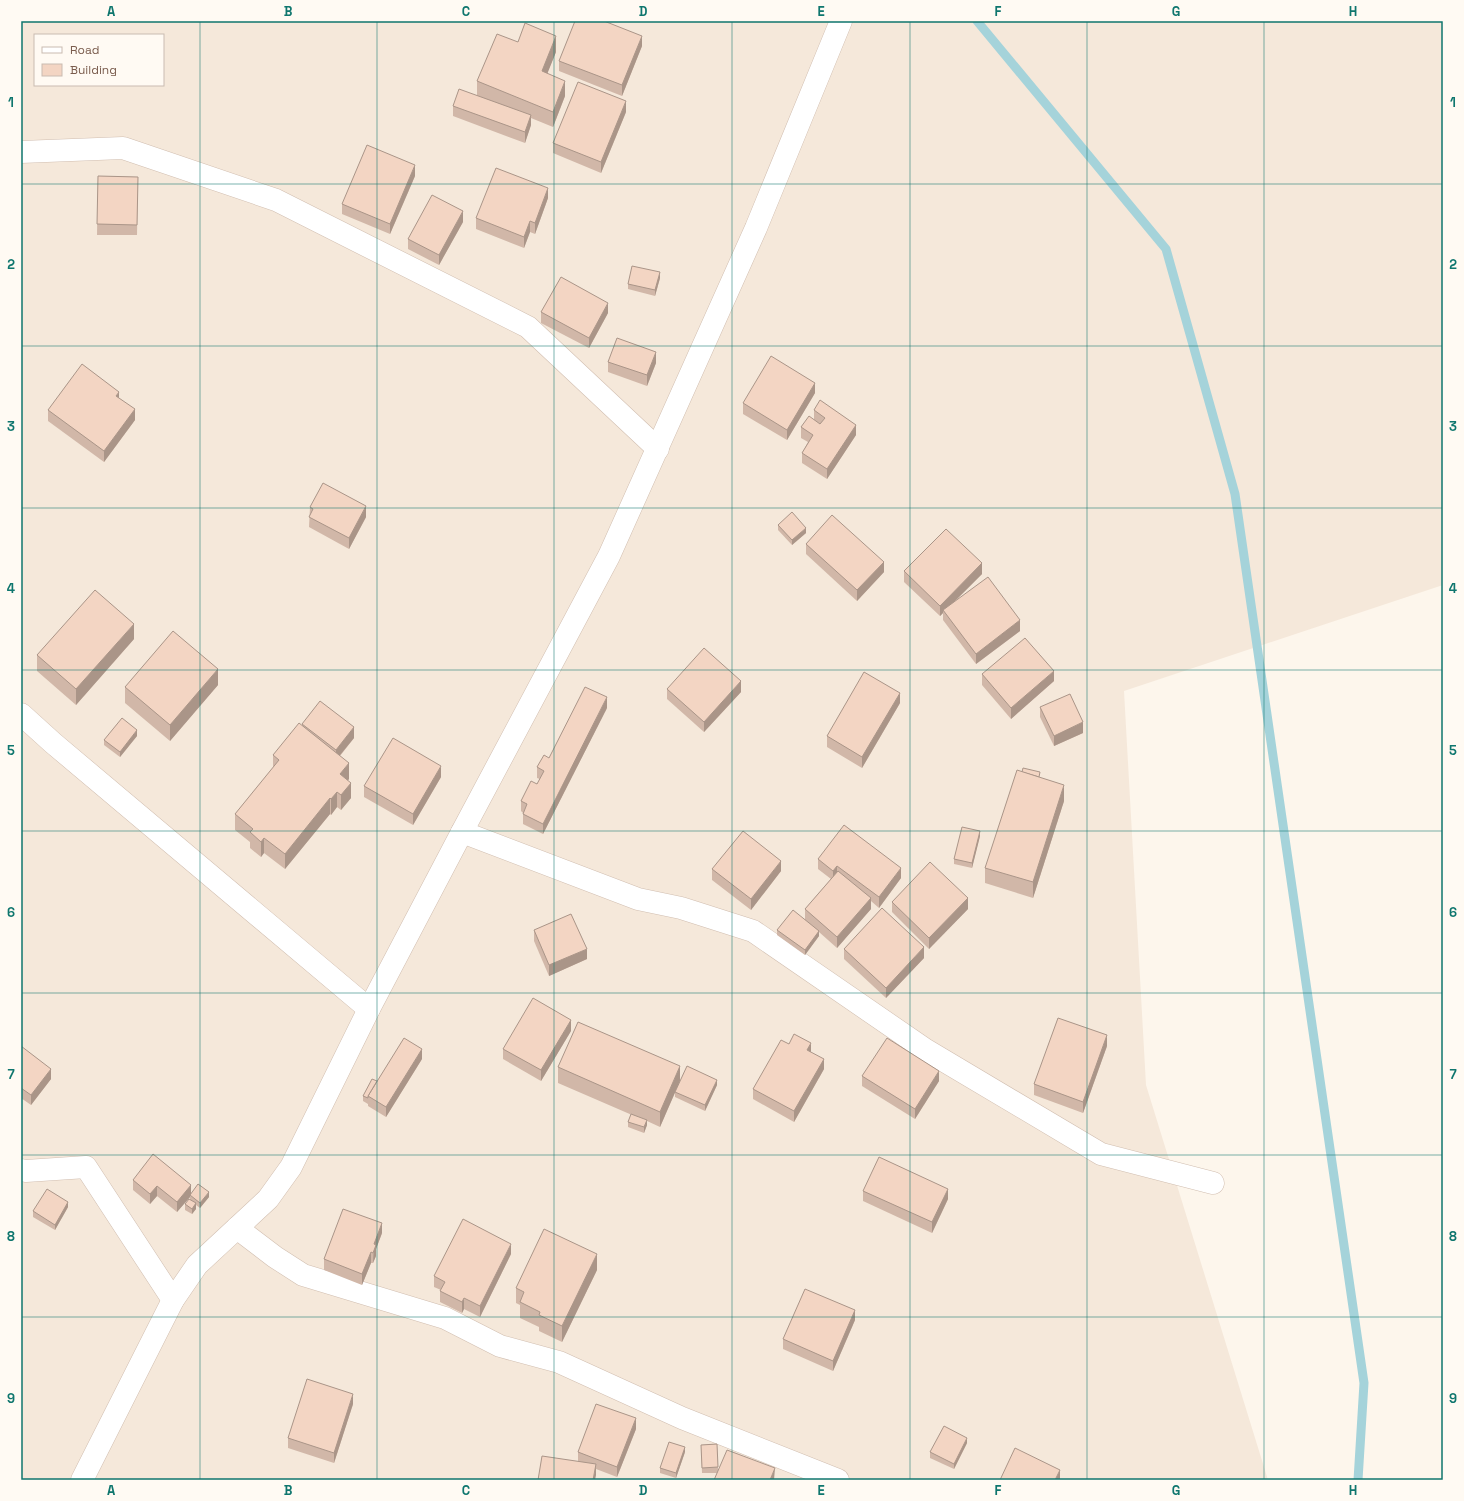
<svg xmlns="http://www.w3.org/2000/svg" width="1464" height="1501" font-family="'Space Grotesk',sans-serif">
  <style>
    .residential { fill: #f5e8da; fill-rule: evenodd }
    .lines { fill: none; stroke-linecap: round; stroke-linejoin: round }
    .stream { stroke: #a5d3da; stroke-width: 9 }
    .minor-casing { stroke: #d1beb0; stroke-width: 23 }
    .minor { stroke: #fff; stroke-width: 22 }
    .wall { fill: #d1b7a8 }
    .shaded-wall { fill: #aa9588 }
    .building { fill: #f3d5c3; stroke: #aa9588 }
    .grid { fill: none; stroke: #0f766e; stroke-width: 1; stroke-opacity: 0.55 }
    .neatline { fill: none; stroke: #0f766e; stroke-width: 1.5 }
    .grid-label { font-size: 13px; text-anchor: middle; font-weight: bold; fill: #0f766e }
  </style>
  <rect width="100%" height="100%" fill="#fdf6ec"/>
  <path class="residential" d="M 21,21 L 1443,21 L 1443,585 L 1124,691 L 1146,1085 L 1268,1480 L 21,1480 ZM 35,35 L 163,35 L 163,85 L 35,85 Z"/>
  <g class="lines">
    <polyline class="stream" points="977,21 1166,249 1235,494 1364,1383 1358,1480"/>
    <defs>
      <g id="minor">
        <polyline points="21,152 123,148 276,200 528,327 658,449"/>
        <polyline points="21,714 53,743 369,1009"/>
        <polyline points="462,832 638,899 681,908 753,931 926,1050 1101,1154 1213,1183"/>
        <polyline points="21,1170 26,1171 86,1167 173,1300"/>
        <polyline points="237,1228 275,1257 303,1275 445,1318 500,1346 559,1362 682,1418 838,1480"/>
        <polyline points="82,1480 173,1300 197,1265 268,1199 291,1167 369,1009 462,832 609,556 756,228 841,21"/>
      </g>
    </defs>
    <use href="#minor" class="minor-casing"/>
    <use href="#minor" class="minor"/>
  </g>
  <g class="wall">
    <polygon points="518,42 556,52 547,73 565,96 553,127 531,118 531,125 525,143 453,116 453,106 477,95 477,81"/>
    <polygon points="642,46 622,96 559,71 559,61"/>
    <polygon points="626,112 601,173 553,153 553,143"/>
    <polygon points="98,176 138,177 137,235 97,235"/>
    <polygon points="415,176 390,234 342,214 342,204"/>
    <polygon points="548,198 535,234 530,232 524,248 476,229 476,218"/>
    <polygon points="463,222 439,265 408,249 408,239"/>
    <polygon points="660,278 655,296 628,289 628,284"/>
    <polygon points="541,312 608,313 589,348 541,323"/>
    <polygon points="608,362 656,363 647,386 608,372"/>
    <polygon points="815,393 787,440 743,414 743,403"/>
    <polygon points="119,398 135,420 104,462 48,421 48,410"/>
    <polygon points="814,410 856,435 827,479 802,463 802,453 808,442 801,438 801,427 814,419"/>
    <polygon points="310,507 366,517 349,549 309,527"/>
    <polygon points="778,525 806,533 792,545 778,530"/>
    <polygon points="806,544 884,572 857,601 806,554"/>
    <polygon points="904,571 982,574 953,603 1020,631 976,664 943,620 943,613 940,616 904,582"/>
    <polygon points="134,639 76,705 37,671 37,655"/>
    <polygon points="982,674 1054,681 1011,719 982,685"/>
    <polygon points="218,685 170,741 125,703 125,687"/>
    <polygon points="667,689 741,692 704,732 667,699"/>
    <polygon points="900,703 862,768 827,747 827,736"/>
    <polygon points="1040,707 1083,733 1054,746 1040,717"/>
    <polygon points="607,708 543,834 523,824 523,813 521,811 521,801 537,784 540,779 537,778 537,767 549,758"/>
    <polygon points="302,724 354,738 340,756 349,779 348,780 351,798 341,810 337,807 331,815 330,814 285,869 264,853 261,857 250,848 250,842 235,830 235,814 273,768 273,755 302,726"/>
    <polygon points="137,736 120,757 104,745 104,740"/>
    <polygon points="441,777 413,825 364,797 364,786"/>
    <polygon points="1040,778 1064,801 1033,898 985,883 985,868"/>
    <polygon points="980,836 972,868 954,864 954,859"/>
    <polygon points="818,859 901,878 879,908 871,901 871,909 837,948 819,932 819,936 805,955 777,935 777,930 805,919 805,909 831,879 818,869"/>
    <polygon points="712,869 781,871 751,910 712,880"/>
    <polygon points="892,902 968,909 929,949 892,912"/>
    <polygon points="534,930 587,959 549,976 534,941"/>
    <polygon points="844,949 924,958 886,998 844,959"/>
    <polygon points="571,1031 541,1081 503,1059 503,1049"/>
    <polygon points="789,1044 811,1052 824,1069 794,1122 753,1099 753,1089"/>
    <polygon points="21,1046 51,1079 31,1105 21,1098 21,1099"/>
    <polygon points="1107,1046 1083,1113 1034,1095 1034,1084"/>
    <polygon points="422,1059 386,1117 368,1106 368,1104 363,1101 363,1096"/>
    <polygon points="558,1067 680,1081 660,1127 647,1121 647,1125 644,1133 628,1127 628,1122 632,1115 558,1083"/>
    <polygon points="862,1076 939,1081 915,1119 862,1086"/>
    <polygon points="717,1085 705,1111 675,1097 675,1092"/>
    <polygon points="133,1180 191,1193 209,1197 200,1208 196,1205 196,1209 192,1214 185,1210 185,1204 190,1199 190,1197 177,1212 157,1196 150,1204 133,1190"/>
    <polygon points="863,1191 948,1199 932,1233 863,1201"/>
    <polygon points="68,1207 55,1230 33,1217 33,1211"/>
    <polygon points="382,1233 376,1249 376,1256 373,1263 371,1263 362,1285 324,1270 324,1259"/>
    <polygon points="511,1254 480,1317 464,1309 462,1313 440,1302 440,1291 441,1290 434,1287 434,1276"/>
    <polygon points="597,1270 562,1342 539,1331 539,1327 520,1318 520,1305 516,1303 516,1288"/>
    <polygon points="855,1320 833,1371 783,1349 783,1339"/>
    <polygon points="353,1404 334,1463 288,1448 288,1438"/>
    <polygon points="636,1429 617,1477 596,1469 596,1475 578,1462 578,1452"/>
    <polygon points="967,1443 954,1469 930,1458 930,1452"/>
    <polygon points="717,1444 718,1470 775,1479 774,1480 714,1480 717,1473 702,1473 701,1445"/>
    <polygon points="685,1452 676,1478 660,1473 660,1468"/>
  </g>
  <g class="shaded-wall">
    <polygon points="556,36 556,52 542,87 542,71"/>
    <polygon points="642,36 642,46 622,96 622,85"/>
    <polygon points="565,81 565,96 553,127 553,112"/>
    <polygon points="626,101 626,112 601,173 601,162"/>
    <polygon points="531,115 531,125 525,143 525,132"/>
    <polygon points="415,165 415,176 390,234 390,224"/>
    <polygon points="548,188 548,198 535,234 535,223"/>
    <polygon points="463,211 463,222 439,265 439,255"/>
    <polygon points="530,221 530,232 524,248 524,237"/>
    <polygon points="660,272 660,278 655,296 655,290"/>
    <polygon points="608,303 608,313 589,348 589,338"/>
    <polygon points="656,352 656,363 647,386 647,375"/>
    <polygon points="815,383 815,393 787,440 787,430"/>
    <polygon points="119,392 119,402 116,396"/>
    <polygon points="135,409 135,420 104,462 104,451"/>
    <polygon points="856,425 856,435 827,479 827,469"/>
    <polygon points="366,506 366,517 349,549 349,538"/>
    <polygon points="806,528 806,533 792,545 792,540"/>
    <polygon points="884,562 884,572 857,601 857,590"/>
    <polygon points="982,563 982,574 944,612 943,610 943,613 940,616 940,606"/>
    <polygon points="1020,620 1020,631 976,664 976,654"/>
    <polygon points="134,624 134,639 76,705 76,689"/>
    <polygon points="218,669 218,685 170,741 170,725"/>
    <polygon points="1054,671 1054,681 1011,719 1011,708"/>
    <polygon points="741,681 741,692 704,732 704,722"/>
    <polygon points="900,693 900,703 862,768 862,757"/>
    <polygon points="607,697 607,708 543,834 543,824"/>
    <polygon points="1083,722 1083,733 1054,746 1054,736"/>
    <polygon points="354,727 354,738 336,760 336,750"/>
    <polygon points="137,730 137,736 120,757 120,752"/>
    <polygon points="349,763 349,779 340,790 340,774"/>
    <polygon points="441,766 441,777 413,825 413,814"/>
    <polygon points="351,783 351,798 341,810 341,795"/>
    <polygon points="1064,785 1064,801 1033,898 1033,882"/>
    <polygon points="337,792 337,807 331,815 331,799"/>
    <polygon points="330,798 330,814 285,869 285,854"/>
    <polygon points="980,831 980,836 972,868 972,863"/>
    <polygon points="264,838 264,853 261,857 261,842"/>
    <polygon points="781,861 781,871 751,910 751,899"/>
    <polygon points="837,866 837,876 833,881 833,871"/>
    <polygon points="901,868 901,878 879,908 879,897"/>
    <polygon points="871,898 871,909 837,948 837,937"/>
    <polygon points="968,898 968,909 929,949 929,938"/>
    <polygon points="819,931 819,936 805,955 805,950"/>
    <polygon points="924,947 924,958 886,998 886,988"/>
    <polygon points="587,949 587,959 549,976 549,965"/>
    <polygon points="571,1020 571,1031 541,1081 541,1070"/>
    <polygon points="1107,1035 1107,1046 1083,1113 1083,1102"/>
    <polygon points="811,1043 811,1054 807,1050"/>
    <polygon points="422,1049 422,1059 386,1117 386,1107"/>
    <polygon points="824,1059 824,1069 794,1122 794,1111"/>
    <polygon points="680,1066 680,1081 660,1127 660,1112"/>
    <polygon points="51,1069 51,1079 31,1105 31,1095"/>
    <polygon points="939,1071 939,1081 915,1119 915,1109"/>
    <polygon points="717,1080 717,1085 705,1111 705,1105"/>
    <polygon points="647,1120 647,1125 644,1133 644,1127"/>
    <polygon points="191,1185 191,1195 190,1195 190,1197 177,1212 177,1202"/>
    <polygon points="157,1186 157,1196 150,1204 150,1194"/>
    <polygon points="948,1189 948,1199 932,1233 932,1222"/>
    <polygon points="209,1192 209,1197 200,1208 200,1203"/>
    <polygon points="68,1202 68,1207 55,1230 55,1225"/>
    <polygon points="196,1203 196,1209 192,1214 192,1209"/>
    <polygon points="382,1223 382,1233 376,1249 376,1256 373,1263 374,1244"/>
    <polygon points="511,1244 511,1254 480,1317 480,1306"/>
    <polygon points="371,1252 371,1263 362,1285 362,1274"/>
    <polygon points="597,1254 597,1270 562,1342 562,1326"/>
    <polygon points="464,1298 464,1309 462,1313 462,1302"/>
    <polygon points="855,1310 855,1320 833,1371 833,1361"/>
    <polygon points="353,1394 353,1404 334,1463 334,1453"/>
    <polygon points="636,1418 636,1429 617,1477 617,1467"/>
    <polygon points="967,1438 967,1443 954,1469 954,1464"/>
    <polygon points="685,1447 685,1452 676,1478 676,1473"/>
    <polygon points="596,1464 596,1475 595,1480 593,1480"/>
    <polygon points="775,1468 774,1480 770,1480"/>
    <polygon points="1060,1470 1060,1480 1055,1480"/>
  </g>
  <g class="building">
    <polygon points="575,21 604,21 642,36 622,85 559,61"/>
    <polygon points="525,23 556,36 542,71 565,81 553,112 477,81 497,34 518,42"/>
    <polygon points="578,82 626,101 601,162 553,143"/>
    <polygon points="459,89 531,115 525,132 453,106"/>
    <polygon points="367,145 415,165 390,224 342,204"/>
    <polygon points="496,168 548,188 535,223 530,221 524,237 476,218"/>
    <polygon points="98,176 138,177 137,225 97,224"/>
    <polygon points="432,195 463,211 439,255 408,239"/>
    <polygon points="632,266 660,272 655,290 628,284"/>
    <polygon points="561,277 608,303 589,338 541,312"/>
    <polygon points="617,338 656,352 647,375 608,362"/>
    <polygon points="771,356 815,383 787,430 743,403"/>
    <polygon points="82,364 119,392 116,396 135,409 104,451 48,410"/>
    <polygon points="820,400 856,425 827,469 802,453 813,435 801,427 809,416 820,424 825,418 814,410"/>
    <polygon points="323,483 366,506 349,538 309,517 313,509 310,507"/>
    <polygon points="792,512 806,528 792,540 778,525"/>
    <polygon points="832,515 884,562 857,590 806,544"/>
    <polygon points="946,529 982,563 940,606 904,571"/>
    <polygon points="988,577 1020,620 976,654 943,610"/>
    <polygon points="95,590 134,624 76,689 37,655"/>
    <polygon points="173,631 218,669 170,725 125,687"/>
    <polygon points="1025,638 1054,671 1011,708 982,674"/>
    <polygon points="704,648 741,681 704,722 667,689"/>
    <polygon points="864,672 900,693 862,757 827,736"/>
    <polygon points="585,687 607,697 543,824 523,814 527,804 521,801 531,781 537,784 544,771 537,767 544,755 549,758"/>
    <polygon points="1070,694 1083,722 1054,736 1040,707"/>
    <polygon points="320,701 354,727 336,750 302,724"/>
    <polygon points="122,718 137,730 120,752 104,740"/>
    <polygon points="299,723 349,763 340,774 351,783 341,795 337,792 331,799 330,798 285,854 264,838 261,842 250,832 253,829 235,814 279,760 273,755"/>
    <polygon points="393,738 441,766 413,814 364,786"/>
    <polygon points="1023,768 1040,772 1039,777 1022,772"/>
    <polygon points="1017,770 1064,785 1033,882 985,868"/>
    <polygon points="844,825 901,868 879,897 837,866 833,871 818,859"/>
    <polygon points="962,827 980,831 972,863 954,859"/>
    <polygon points="743,831 781,861 751,899 712,869"/>
    <polygon points="930,862 968,898 929,938 892,902"/>
    <polygon points="838,871 871,898 837,937 805,909"/>
    <polygon points="882,908 924,947 886,988 844,949"/>
    <polygon points="793,910 819,931 805,950 777,930"/>
    <polygon points="571,914 587,949 549,965 534,930"/>
    <polygon points="533,998 571,1020 541,1070 503,1049"/>
    <polygon points="1058,1018 1107,1035 1083,1102 1034,1084"/>
    <polygon points="578,1022 680,1066 660,1112 558,1067"/>
    <polygon points="794,1034 811,1043 807,1050 824,1059 794,1111 753,1089 781,1040 789,1044"/>
    <polygon points="404,1038 422,1049 386,1107 368,1096"/>
    <polygon points="887,1038 939,1071 915,1109 862,1076"/>
    <polygon points="21,1046 51,1069 31,1095 21,1088"/>
    <polygon points="687,1066 717,1080 705,1105 675,1092"/>
    <polygon points="372,1079 377,1081 368,1096 368,1098 363,1096"/>
    <polygon points="631,1114 647,1120 644,1127 628,1122"/>
    <polygon points="153,1154 191,1185 177,1202 157,1186 150,1194 133,1180"/>
    <polygon points="879,1157 948,1189 932,1222 863,1191"/>
    <polygon points="198,1184 209,1192 200,1203 190,1195"/>
    <polygon points="47,1189 68,1202 55,1225 33,1211"/>
    <polygon points="189,1199 196,1203 192,1209 185,1204"/>
    <polygon points="343,1209 382,1223 374,1244 376,1245 373,1253 371,1252 362,1274 324,1259"/>
    <polygon points="463,1219 511,1244 480,1306 464,1298 462,1302 440,1291 445,1282 434,1276"/>
    <polygon points="544,1229 597,1254 562,1326 539,1315 540,1312 520,1302 524,1292 516,1288"/>
    <polygon points="805,1289 855,1310 833,1361 783,1339"/>
    <polygon points="307,1379 353,1394 334,1453 288,1438"/>
    <polygon points="596,1404 636,1418 617,1467 578,1452"/>
    <polygon points="944,1426 967,1438 954,1464 930,1452"/>
    <polygon points="669,1442 685,1447 676,1473 660,1468"/>
    <polygon points="717,1444 718,1467 702,1468 701,1445"/>
    <polygon points="1015,1448 1060,1470 1055,1480 1000,1480"/>
    <polygon points="727,1450 775,1468 770,1480 714,1480"/>
    <polygon points="542,1456 596,1464 593,1480 538,1480"/>
  </g>
  <path class="grid" d="M 200,21 L 200,1480M 377,21 L 377,1480M 554,21 L 554,1480M 732,21 L 732,1480M 910,21 L 910,1480M 1087,21 L 1087,1480M 1264,21 L 1264,1480M 21,184 L 1443,184M 21,346 L 1443,346M 21,508 L 1443,508M 21,670 L 1443,670M 21,831 L 1443,831M 21,993 L 1443,993M 21,1155 L 1443,1155M 21,1317 L 1443,1317"/>
  <rect width="1464" height="1501" fill="none" stroke="#fffaf3" stroke-width="44"/>
  <rect x="34" y="34" width="130" height="52" fill="#fffaf3" stroke="#cabbb1"/>
  <rect x="42" y="47" width="20" height="6" fill="#ffffff" stroke="#cabbb1"/>
  <text x="70" y="54" font-size="12" fill="#7a5c4d">Road</text>
  <rect x="42" y="64" width="20" height="12" fill="#f3d5c3" stroke="#cabbb1"/>
  <text x="70" y="74" font-size="12" fill="#7a5c4d">Building</text>
  <rect x="22" y="22" width="1420" height="1457" class="neatline"/>
  <g class="grid-label">
    <text x="111" y="16">A</text>
    <text x="288" y="16">B</text>
    <text x="466" y="16">C</text>
    <text x="643" y="16">D</text>
    <text x="821" y="16">E</text>
    <text x="998" y="16">F</text>
    <text x="1176" y="16">G</text>
    <text x="1353" y="16">H</text>
    <text x="11" y="107">1</text>
    <text x="1453" y="107">1</text>
    <text x="11" y="269">2</text>
    <text x="1453" y="269">2</text>
    <text x="11" y="431">3</text>
    <text x="1453" y="431">3</text>
    <text x="11" y="593">4</text>
    <text x="1453" y="593">4</text>
    <text x="11" y="755">5</text>
    <text x="1453" y="755">5</text>
    <text x="11" y="917">6</text>
    <text x="1453" y="917">6</text>
    <text x="11" y="1079">7</text>
    <text x="1453" y="1079">7</text>
    <text x="11" y="1241">8</text>
    <text x="1453" y="1241">8</text>
    <text x="11" y="1403">9</text>
    <text x="1453" y="1403">9</text>
    <text x="111" y="1495">A</text>
    <text x="288" y="1495">B</text>
    <text x="466" y="1495">C</text>
    <text x="643" y="1495">D</text>
    <text x="821" y="1495">E</text>
    <text x="998" y="1495">F</text>
    <text x="1176" y="1495">G</text>
    <text x="1353" y="1495">H</text>
  </g>
</svg>
